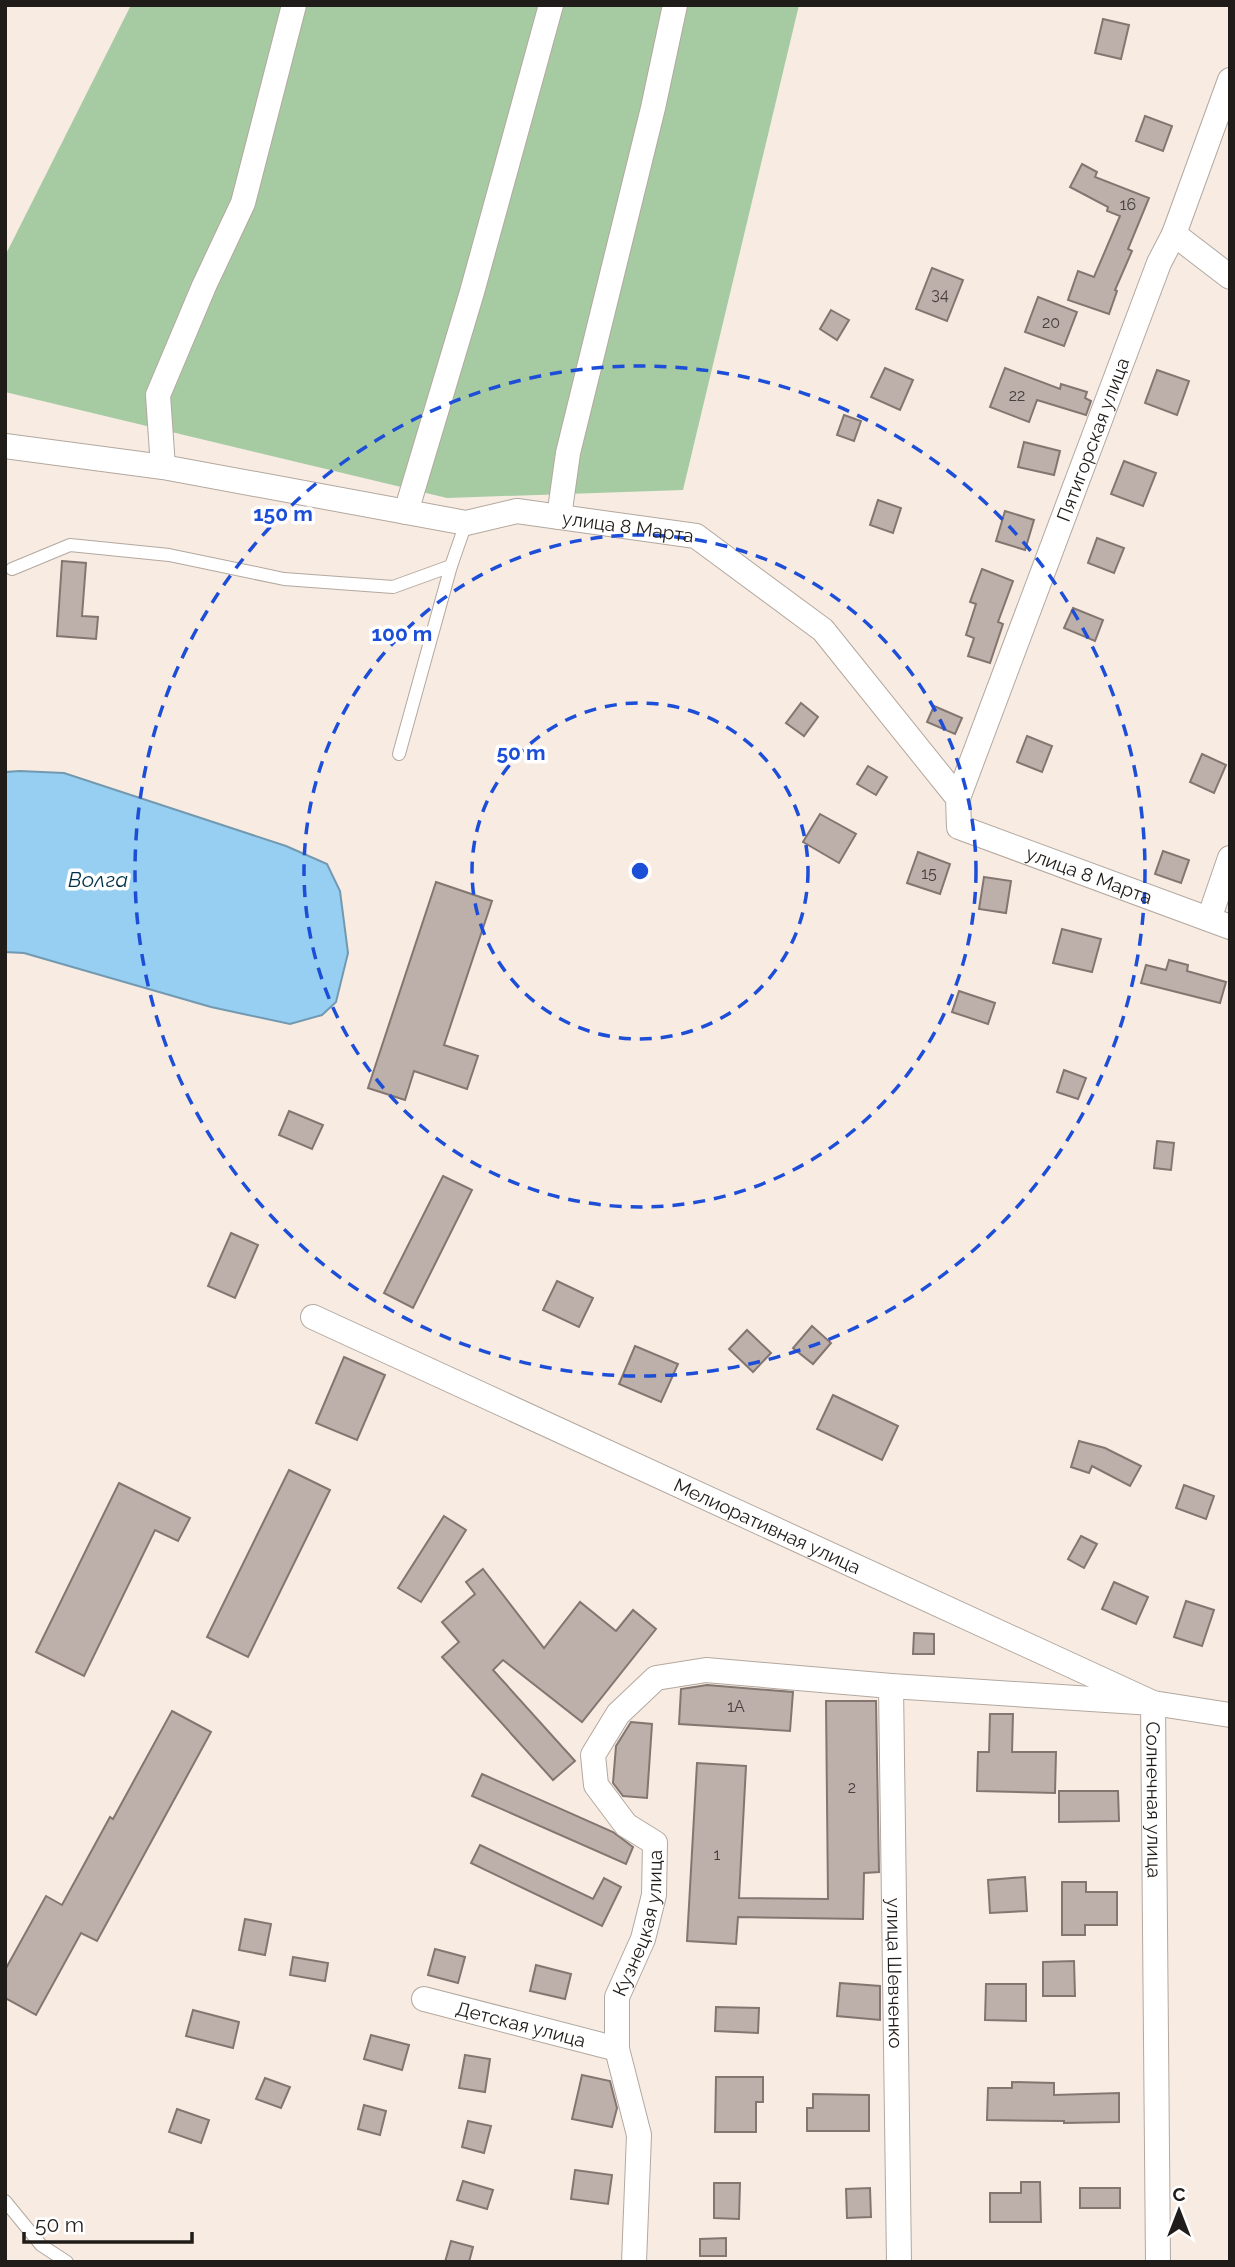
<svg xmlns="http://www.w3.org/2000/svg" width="1235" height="2267" font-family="Raleway,sans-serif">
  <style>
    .green { fill: #a6cba3 }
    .water { fill: #96cff1; stroke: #7399b0; stroke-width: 2 }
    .building { fill: #bdafaa; stroke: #837671; stroke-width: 2 }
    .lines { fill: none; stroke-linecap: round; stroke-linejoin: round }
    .service-casing { stroke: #b3a89f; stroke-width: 14 }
    .minor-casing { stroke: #b3a89f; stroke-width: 26 }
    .service { stroke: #fff; stroke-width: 12 }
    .minor { stroke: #fff; stroke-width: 24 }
    .ring { fill: none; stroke: #1d4ed8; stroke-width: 3.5; stroke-dasharray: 12 9 }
    .labels { text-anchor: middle; stroke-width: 7; stroke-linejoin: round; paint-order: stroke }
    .number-label { font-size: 16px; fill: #47413d }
    .street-label { font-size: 19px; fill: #201c19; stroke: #fff }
    .water-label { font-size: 21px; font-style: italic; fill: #003148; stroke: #fff }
    .centre { fill: #1d4ed8; stroke: #fff; stroke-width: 3.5 }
    .ring-label { font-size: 21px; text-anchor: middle; font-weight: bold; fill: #1d4ed8; stroke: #fff; stroke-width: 7; stroke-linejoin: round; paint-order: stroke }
  </style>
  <rect width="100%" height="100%" fill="#f7ebe2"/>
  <polygon class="green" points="131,5 799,5 683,490 447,498 5,392 5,256"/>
  <polygon class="water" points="20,771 64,773 286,846 327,864 340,891 348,953 336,1002 322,1015 290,1024 211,1007 24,953 5,952 5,772"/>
  <g class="building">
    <polygon points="1103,19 1129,25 1121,59 1095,53"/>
    <polygon points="1145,116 1172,126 1163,151 1136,141"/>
    <polygon points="1082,164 1097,172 1095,177 1149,198 1128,249 1132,251 1115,290 1117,291 1109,314 1068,300 1078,271 1094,277 1120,216 1107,211 1108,207 1070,187"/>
    <polygon points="932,268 963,280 947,321 916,309"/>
    <polygon points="1038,297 1077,312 1064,346 1025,332"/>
    <polygon points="831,310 849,320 837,340 820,329"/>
    <polygon points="885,368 913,380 900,410 871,397"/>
    <polygon points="1005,368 1060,389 1061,384 1087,392 1085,398 1091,401 1086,415 1037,400 1029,422 990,407"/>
    <polygon points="1157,370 1189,381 1177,415 1145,403"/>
    <polygon points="844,415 861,421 854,441 837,435"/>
    <polygon points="1024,442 1060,451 1054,475 1018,467"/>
    <polygon points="1124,461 1156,473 1143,506 1111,494"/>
    <polygon points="878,500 901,508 893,533 870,525"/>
    <polygon points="1005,511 1034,520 1025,550 996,541"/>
    <polygon points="1097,538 1124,548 1114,573 1088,563"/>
    <polygon points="62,561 86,563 82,616 98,617 96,639 57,636"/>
    <polygon points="982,569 1013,581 998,622 1003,624 990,663 968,656 974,638 966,635 976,604 970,602"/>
    <polygon points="1073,608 1103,620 1095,641 1064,628"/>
    <polygon points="801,703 818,717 804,736 786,723"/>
    <polygon points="934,706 962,718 955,734 927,722"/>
    <polygon points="1027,736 1052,746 1042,772 1017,762"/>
    <polygon points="1202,754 1226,765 1214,793 1190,782"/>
    <polygon points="868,766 887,777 876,795 857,784"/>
    <polygon points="820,814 856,834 839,863 803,842"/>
    <polygon points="1163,851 1189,860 1181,883 1155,874"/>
    <polygon points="918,852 950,864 940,894 907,883"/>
    <polygon points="984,877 1011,881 1006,913 979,909"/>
    <polygon points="436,882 492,901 444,1045 478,1056 467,1089 414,1071 405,1100 368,1088"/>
    <polygon points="1062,929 1101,939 1092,972 1053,963"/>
    <polygon points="1169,960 1188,965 1187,971 1226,982 1220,1003 1141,983 1146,965 1166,970"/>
    <polygon points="959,991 995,1003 988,1024 952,1012"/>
    <polygon points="1064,1070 1086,1078 1078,1099 1057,1092"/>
    <polygon points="289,1111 323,1125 312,1149 279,1135"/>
    <polygon points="1157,1141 1174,1143 1171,1170 1154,1168"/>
    <polygon points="443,1176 472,1190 413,1308 384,1293"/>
    <polygon points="231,1233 258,1245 235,1298 208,1286"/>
    <polygon points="557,1281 593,1298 579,1327 543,1310"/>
    <polygon points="812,1326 831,1343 813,1364 793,1348"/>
    <polygon points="747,1330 771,1353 753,1372 729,1349"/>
    <polygon points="635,1346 678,1364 661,1402 619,1384"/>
    <polygon points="344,1357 385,1375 357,1440 316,1423"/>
    <polygon points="833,1395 898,1426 882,1460 817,1429"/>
    <polygon points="1079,1441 1105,1448 1141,1466 1130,1486 1092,1466 1089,1473 1071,1467"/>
    <polygon points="289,1470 330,1490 248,1657 207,1637"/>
    <polygon points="119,1483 190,1518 178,1541 155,1530 84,1676 36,1652"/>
    <polygon points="1184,1485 1214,1496 1206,1519 1176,1508"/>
    <polygon points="444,1516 466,1530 421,1602 398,1588"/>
    <polygon points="1081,1536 1097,1544 1084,1568 1068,1559"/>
    <polygon points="483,1569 544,1648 580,1602 616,1631 633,1610 656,1629 582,1722 503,1660 493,1670 575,1761 553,1780 442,1657 459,1642 442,1622 475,1594 466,1582"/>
    <polygon points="1114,1582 1148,1597 1136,1624 1102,1609"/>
    <polygon points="1186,1601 1214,1610 1202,1646 1174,1637"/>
    <polygon points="914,1633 934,1634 934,1654 913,1654"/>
    <polygon points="707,1685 793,1692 790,1731 679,1724 681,1689"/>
    <polygon points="826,1701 876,1701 879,1872 864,1873 863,1919 738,1917 736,1944 687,1941 697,1763 746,1766 739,1898 828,1899"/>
    <polygon points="172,1711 211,1732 97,1941 81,1933 36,2015 5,1998 5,1970 46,1896 62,1905 110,1817 113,1819"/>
    <polygon points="990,1714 1013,1714 1012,1752 1056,1752 1055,1793 977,1791 978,1752 989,1752"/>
    <polygon points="631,1722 652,1724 647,1798 623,1796 613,1783 616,1746"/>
    <polygon points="482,1774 613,1832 633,1847 626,1864 472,1796"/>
    <polygon points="1059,1791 1118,1791 1119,1821 1059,1822"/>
    <polygon points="480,1845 593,1899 604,1878 621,1887 602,1926 471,1863"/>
    <polygon points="1025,1877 1027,1911 990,1913 988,1880"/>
    <polygon points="1062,1882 1086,1882 1086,1892 1117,1892 1117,1925 1085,1925 1085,1935 1062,1935"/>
    <polygon points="245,1919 271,1924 265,1955 239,1950"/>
    <polygon points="435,1949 465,1957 458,1983 428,1975"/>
    <polygon points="293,1957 328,1963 325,1981 290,1975"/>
    <polygon points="1074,1961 1075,1996 1043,1996 1043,1962"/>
    <polygon points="536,1965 571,1974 565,1999 530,1991"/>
    <polygon points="840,1983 880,1986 880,2020 837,2016"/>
    <polygon points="986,1984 1026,1984 1026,2021 985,2020"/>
    <polygon points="716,2007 759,2008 758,2033 715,2031"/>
    <polygon points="193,2010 239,2022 233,2048 186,2036"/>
    <polygon points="371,2035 409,2045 402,2070 364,2059"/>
    <polygon points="465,2055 490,2059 485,2092 459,2088"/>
    <polygon points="582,2075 610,2081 617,2108 612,2127 572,2119"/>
    <polygon points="716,2077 763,2077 763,2102 756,2102 756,2132 715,2132"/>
    <polygon points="265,2078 290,2087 281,2108 256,2099"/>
    <polygon points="1012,2082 1054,2083 1054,2095 1119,2093 1119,2122 1064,2123 1064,2121 987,2120 988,2088 1012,2088"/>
    <polygon points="813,2094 869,2095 869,2131 807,2131 807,2108 813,2108"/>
    <polygon points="364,2105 386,2111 380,2135 358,2129"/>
    <polygon points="177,2109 209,2120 201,2143 169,2132"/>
    <polygon points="468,2121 491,2126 484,2153 462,2147"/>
    <polygon points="575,2170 612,2175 608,2204 571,2199"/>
    <polygon points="463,2181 493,2190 487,2209 457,2200"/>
    <polygon points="1021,2182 1040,2182 1041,2222 990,2222 990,2193 1021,2193"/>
    <polygon points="714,2183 740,2183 739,2219 714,2218"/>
    <polygon points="870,2188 871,2217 847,2218 846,2189"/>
    <rect x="1080" y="2188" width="40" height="20"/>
    <polygon points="726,2238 726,2256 700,2256 700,2239"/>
    <polygon points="451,2241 473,2247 469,2262 445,2262"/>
  </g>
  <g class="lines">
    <defs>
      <g id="service">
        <polyline points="12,569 70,545 169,555 284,579 393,587 451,566 466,523"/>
        <polyline points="399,754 451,566"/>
        <polyline points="5,2201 41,2245 67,2262"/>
      </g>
      <g id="minor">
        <polyline points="1174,234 1230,277"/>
        <path id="s1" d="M 5,446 L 163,467 L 466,523 L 517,511 L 696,536 L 823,630 L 958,798 L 959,827 L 1230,927"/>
        <polyline points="163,467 158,395 204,286 243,203 294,5"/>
        <polyline points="406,512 472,292 551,5"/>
        <polyline points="559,517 568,453 653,108 675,5"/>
        <path id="s2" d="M 958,798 L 1159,263 L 1174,234 L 1230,80"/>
        <polyline points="1209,919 1230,858"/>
        <path id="s3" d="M 313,1317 L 1153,1703 L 1230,1715"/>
        <path id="s4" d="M 891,1686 L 899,2262"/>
        <path id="s5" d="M 424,1999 L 617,2049"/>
        <path id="s6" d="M 634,2262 L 639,2135 L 617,2049 L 617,1997 L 643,1939 L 654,1895 L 655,1843 L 626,1825 L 596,1785 L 593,1755 L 618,1714 L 656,1678 L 706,1670 L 891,1686 L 1153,1703 L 1158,2262"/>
      </g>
    </defs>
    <use href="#service" class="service-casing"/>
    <use href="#minor" class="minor-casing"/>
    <use href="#service" class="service"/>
    <use href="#minor" class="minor"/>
  </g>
  <g class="ring">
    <circle cx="640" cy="871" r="168"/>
    <circle cx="640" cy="871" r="336"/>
    <circle cx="640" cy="871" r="505"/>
  </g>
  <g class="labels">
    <g class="number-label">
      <text x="1128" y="210">16</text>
      <text x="940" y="300">34</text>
      <text x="1051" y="328">20</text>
      <text x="1017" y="401">22</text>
      <text x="929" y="879">15</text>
      <text x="736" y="1712">1А</text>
      <text x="852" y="1793">2</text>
      <text x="717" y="1860">1</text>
    </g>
    <g class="street-label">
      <text dy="7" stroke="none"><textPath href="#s2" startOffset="383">Пятигорская улица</textPath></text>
      <text dy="7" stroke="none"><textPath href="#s1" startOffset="632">улица 8 Марта</textPath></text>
      <text dy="7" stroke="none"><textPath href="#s1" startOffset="1242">улица 8 Марта</textPath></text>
      <text dy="7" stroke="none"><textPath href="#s3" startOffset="500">Мелиоративная улица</textPath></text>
      <text dy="7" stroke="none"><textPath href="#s6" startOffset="1239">Солнечная улица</textPath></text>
      <text dy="7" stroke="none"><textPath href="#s6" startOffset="346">Кузнецкая улица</textPath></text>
      <text dy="7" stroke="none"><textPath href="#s4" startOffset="287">улица Шевченко</textPath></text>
      <text dy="7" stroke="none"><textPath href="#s5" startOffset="100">Детская улица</textPath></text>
    </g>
    <g class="water-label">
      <text x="98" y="887">Волга</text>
    </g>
  </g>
  <circle cx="640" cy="871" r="10" class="centre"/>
  <g class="ring-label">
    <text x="283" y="521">150 m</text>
    <text x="402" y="641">100 m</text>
    <text x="521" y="760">50 m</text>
  </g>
  <rect width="1235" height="2267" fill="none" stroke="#201c19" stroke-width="14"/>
  <g transform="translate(1179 2211)" stroke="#ffffff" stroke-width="5" paint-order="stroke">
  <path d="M0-5L12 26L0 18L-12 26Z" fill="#201c19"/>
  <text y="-10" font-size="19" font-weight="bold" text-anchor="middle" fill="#201c19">С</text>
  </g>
  <path d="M24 2232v10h168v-10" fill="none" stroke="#201c19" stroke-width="3.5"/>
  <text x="35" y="2232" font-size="21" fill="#201c19" stroke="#ffffff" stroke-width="5" paint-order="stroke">50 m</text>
</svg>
